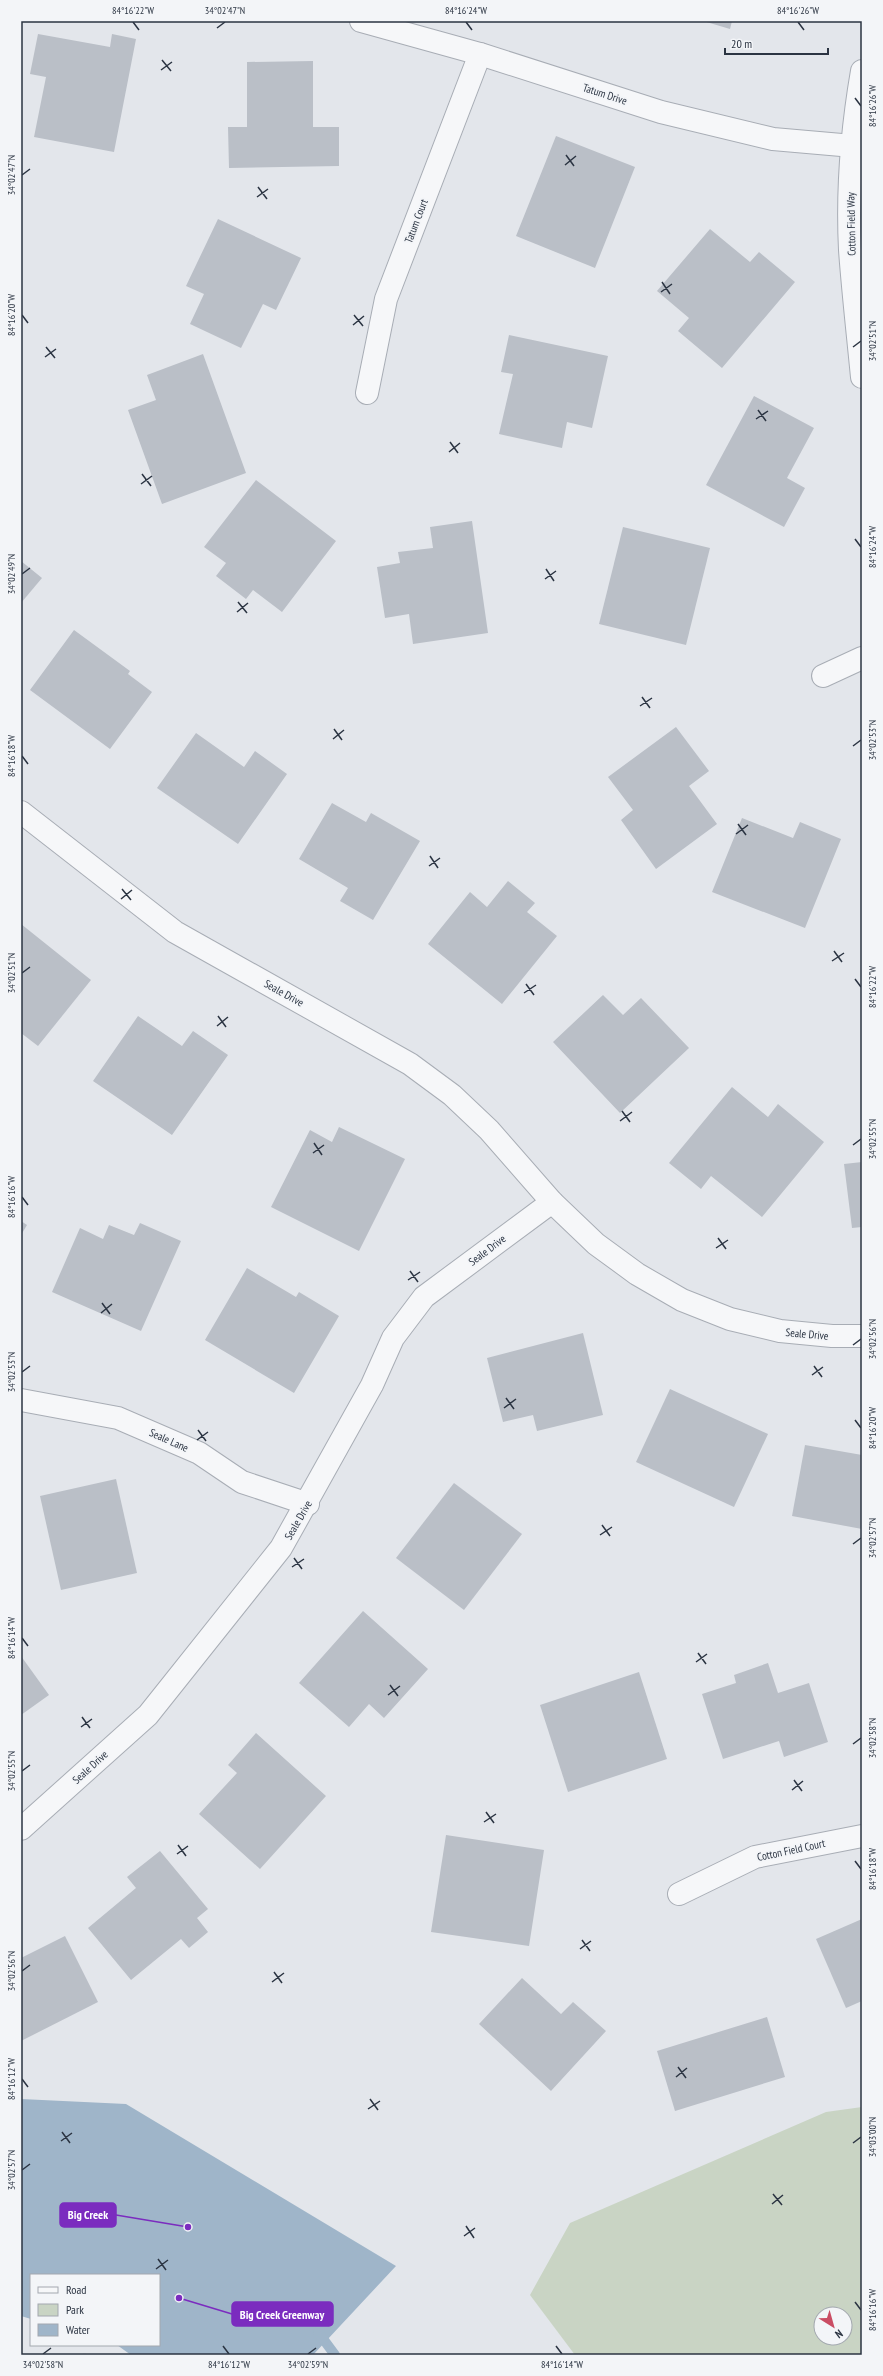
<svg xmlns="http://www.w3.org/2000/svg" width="883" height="2376" font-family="'PT Sans Narrow',sans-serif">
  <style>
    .green { fill: #c9d4c4; fill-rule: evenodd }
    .water { fill: #9fb5c9 }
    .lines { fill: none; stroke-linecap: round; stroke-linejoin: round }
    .stream { stroke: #9fb5c9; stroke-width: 10 }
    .building { fill: #babfc7 }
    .minor-casing { stroke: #a8adb5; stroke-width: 24 }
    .path { stroke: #c1c4c9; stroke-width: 2.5; stroke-dasharray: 3 3; stroke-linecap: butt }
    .minor { stroke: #f6f7f9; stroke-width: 22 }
    .ticks { fill: none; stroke: #2b3442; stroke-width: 1.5 }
    .labels { text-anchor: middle; stroke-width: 3.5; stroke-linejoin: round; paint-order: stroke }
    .street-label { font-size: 11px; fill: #2b3442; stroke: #f3f5f8 }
    .leader { fill: none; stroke: #7b2cbf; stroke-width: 1.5 }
    .callout-dot { fill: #7b2cbf; stroke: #f3f5f8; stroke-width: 1.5 }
    .callout { fill: #7b2cbf; stroke: #7b2cbf; stroke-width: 1.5 }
    .callout-label { font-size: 12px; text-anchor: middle; font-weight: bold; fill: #fff }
    .neatline { fill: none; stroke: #2b3442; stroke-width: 1.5 }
    .ticks-label { font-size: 10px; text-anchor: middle; fill: #2b3442 }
  </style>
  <rect width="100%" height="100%" fill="#e3e6eb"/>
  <path class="green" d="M 862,2107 L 862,2355 L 575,2355 L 530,2295 L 570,2223 L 826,2112 ZM 821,2314 L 845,2314 L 845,2338 L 821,2338 Z"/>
  <polygon class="water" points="21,2099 126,2104 396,2266 313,2355 131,2355 117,2345 159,2345 159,2275 31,2275 31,2319 21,2316"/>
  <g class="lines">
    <polyline class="stream" points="318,2332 335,2355"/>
  </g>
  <g class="building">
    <polygon points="703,21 732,21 730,29"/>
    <polygon points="38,34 110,47 112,34 136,39 114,152 34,137 46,77 30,74"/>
    <polygon points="313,61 313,127 339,127 339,166 229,168 228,127 247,127 247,62"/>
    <polygon points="556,136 635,167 595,268 516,236"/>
    <polygon points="218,219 301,258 276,310 263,304 241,348 190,324 204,294 186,286"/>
    <polygon points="710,229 750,262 759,252 795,282 722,368 678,331 689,318 657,291"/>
    <polygon points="509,335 608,356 592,428 567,422 562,448 499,434 513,374 501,372"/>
    <polygon points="203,354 246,473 162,504 128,410 156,400 147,375"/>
    <polygon points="754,396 814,428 787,478 805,488 784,527 706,485"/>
    <polygon points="256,480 336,541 282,612 253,590 246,599 216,576 226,563 204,547"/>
    <polygon points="472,521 488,633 413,644 409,614 385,618 377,567 400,563 398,552 433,548 430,527"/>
    <polygon points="623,527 710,548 686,645 599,624"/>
    <polygon points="21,561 42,578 21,603"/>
    <polygon points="74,630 130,671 128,674 152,692 110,749 30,690"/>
    <polygon points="676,727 709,771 689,786 717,824 656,869 621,820 633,810 608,777"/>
    <polygon points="196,733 244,767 255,751 287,774 238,844 157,788"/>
    <polygon points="332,803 366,822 371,813 420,841 373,920 340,901 348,888 299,859"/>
    <polygon points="742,818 793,838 800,822 841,839 805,928 712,892"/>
    <polygon points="508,881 535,903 527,912 557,936 502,1004 428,944 470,892 487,907"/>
    <polygon points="21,924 91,980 38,1046 21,1033"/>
    <polygon points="603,995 623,1015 641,998 689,1048 620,1113 553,1042"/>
    <polygon points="138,1016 182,1046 193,1031 228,1055 172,1135 93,1081"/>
    <polygon points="732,1087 768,1117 778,1104 824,1142 762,1217 711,1176 701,1189 669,1163"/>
    <polygon points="339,1127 405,1159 359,1251 271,1207 310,1130 332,1142"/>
    <polygon points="862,1162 862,1227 852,1228 844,1164"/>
    <polygon points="21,1221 27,1225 21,1235"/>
    <polygon points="140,1223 181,1241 141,1331 52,1292 80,1228 103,1239 109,1225 134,1235"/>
    <polygon points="247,1268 296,1297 299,1292 339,1316 294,1393 205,1340"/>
    <polygon points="583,1333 603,1415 537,1431 533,1415 503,1422 487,1358"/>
    <polygon points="670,1389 768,1434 734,1507 636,1462"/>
    <polygon points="805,1445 862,1455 862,1529 792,1516"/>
    <polygon points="116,1479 137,1573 61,1590 40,1496"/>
    <polygon points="454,1483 522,1534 464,1610 396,1558"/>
    <polygon points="363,1611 428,1669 384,1718 369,1704 349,1727 299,1683"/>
    <polygon points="21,1656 49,1695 21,1715"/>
    <polygon points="768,1663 778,1693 809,1683 828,1742 784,1757 779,1741 723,1759 702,1694 736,1683 734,1675"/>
    <polygon points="639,1672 667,1759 568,1792 540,1705"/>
    <polygon points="256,1733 326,1796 260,1869 199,1814 237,1773 228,1765"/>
    <polygon points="446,1835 544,1850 529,1946 431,1932"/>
    <polygon points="160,1851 208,1909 197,1918 208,1932 189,1948 181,1939 131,1980 88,1928 136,1888 127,1877"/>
    <polygon points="862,1919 862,2001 846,2008 816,1939"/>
    <polygon points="65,1936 98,2002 21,2041 21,1958"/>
    <polygon points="522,1978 561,2014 573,2002 606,2031 551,2091 479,2024"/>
    <polygon points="767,2017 785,2077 675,2111 657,2051"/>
  </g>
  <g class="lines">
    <defs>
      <g id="minor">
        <polyline points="361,21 480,54 661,112 773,139 853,146"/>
        <path d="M 862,71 C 852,129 847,190 850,250 C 853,292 858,335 862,377"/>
        <polyline points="367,393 386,299 480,54"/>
        <polyline points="823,676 862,658"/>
        <polyline points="21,812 175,932 410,1064 452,1095 489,1130 552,1202 596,1244 637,1274 682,1300 730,1319 780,1331 832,1336 862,1336"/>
        <polyline points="21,1400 118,1418 199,1453 242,1482 308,1504"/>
        <polyline points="21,1829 148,1715 281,1548 372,1385 393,1338 424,1297 552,1202"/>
        <polyline points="679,1894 755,1857 862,1836"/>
      </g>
    </defs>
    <use href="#minor" class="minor-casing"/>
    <polyline class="path" points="83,2355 89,2355"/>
    <use href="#minor" class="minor"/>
  </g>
  <path class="ticks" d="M 133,22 L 139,30M 466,22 L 472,30M 798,22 L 804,30M 217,28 L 225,22M 162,60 L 171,71M 161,70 L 172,62M 855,98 L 861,106M 566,155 L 574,166M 565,165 L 576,156M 22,175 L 30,169M 258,187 L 267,199M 257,197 L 268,189M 662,282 L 670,294M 661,292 L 672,284M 22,315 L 28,323M 354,315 L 363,326M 353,325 L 364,316M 46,347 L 55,358M 853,347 L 861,341M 45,357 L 56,349M 758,410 L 766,421M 756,419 L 768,411M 450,442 L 458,453M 449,452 L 460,443M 142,474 L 151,486M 141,484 L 152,476M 855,539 L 861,547M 546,569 L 554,581M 22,574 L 30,568M 545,579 L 556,571M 238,602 L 247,613M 237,612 L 248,603M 642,697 L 650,708M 640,706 L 652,698M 334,729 L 342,740M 333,739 L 344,730M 853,746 L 861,740M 22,756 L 28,764M 738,824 L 746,835M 736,834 L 748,825M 430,856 L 438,868M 429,866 L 440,858M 122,889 L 131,900M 121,899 L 132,890M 834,951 L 842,962M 832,961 L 844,953M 22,973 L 30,967M 855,979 L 861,987M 526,984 L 534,995M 524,993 L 536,985M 218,1016 L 226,1027M 217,1026 L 228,1017M 622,1111 L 630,1122M 620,1121 L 632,1112M 314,1143 L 322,1155M 853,1145 L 861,1139M 313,1153 L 324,1145M 22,1197 L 28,1205M 718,1238 L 726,1249M 716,1248 L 728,1240M 410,1271 L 418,1282M 408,1280 L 420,1272M 102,1303 L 110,1314M 101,1313 L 112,1304M 853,1345 L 861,1339M 814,1366 L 822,1377M 22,1372 L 30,1366M 812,1375 L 823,1367M 506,1398 L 514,1409M 504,1408 L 516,1399M 855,1420 L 861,1428M 198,1430 L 206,1441M 197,1440 L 208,1432M 602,1525 L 610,1536M 600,1535 L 612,1527M 853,1544 L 861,1538M 294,1558 L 302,1569M 292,1567 L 304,1559M 22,1638 L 28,1646M 698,1653 L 706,1664M 696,1662 L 707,1654M 390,1685 L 398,1696M 388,1695 L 400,1686M 82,1717 L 90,1728M 81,1727 L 92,1719M 853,1744 L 861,1738M 22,1771 L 30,1765M 794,1780 L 802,1791M 792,1790 L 803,1781M 486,1812 L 494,1823M 484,1822 L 496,1814M 178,1845 L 186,1856M 177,1854 L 188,1846M 855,1861 L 861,1869M 582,1940 L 590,1951M 580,1949 L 591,1941M 22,1971 L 30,1965M 274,1972 L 282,1983M 272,1982 L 284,1973M 678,2067 L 686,2078M 676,2077 L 687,2068M 22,2079 L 28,2087M 370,2099 L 378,2110M 368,2109 L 380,2101M 62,2132 L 70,2143M 61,2141 L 72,2133M 853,2143 L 861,2137M 22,2170 L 30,2164M 773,2194 L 782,2205M 772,2204 L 783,2195M 466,2226 L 474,2238M 464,2236 L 475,2228M 158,2259 L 166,2270M 156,2269 L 168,2260M 855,2302 L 861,2310M 223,2346 L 229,2354M 556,2346 L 562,2354M 43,2354 L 51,2348M 308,2354 L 316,2348"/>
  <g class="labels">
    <g class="street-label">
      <text transform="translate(605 94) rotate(18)" y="4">Tatum Drive</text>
      <text transform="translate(416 221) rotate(-69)" y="4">Tatum Court</text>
      <text transform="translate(851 224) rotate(-91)" y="4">Cotton Field Way</text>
      <text transform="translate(284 993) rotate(29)" y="4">Seale Drive</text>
      <text transform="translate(487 1250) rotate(-37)" y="4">Seale Drive</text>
      <text transform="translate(807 1334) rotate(5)" y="4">Seale Drive</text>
      <text transform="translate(169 1440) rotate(24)" y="4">Seale Lane</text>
      <text transform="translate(298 1520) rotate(-60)" y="4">Seale Drive</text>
      <text transform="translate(90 1767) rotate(-42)" y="4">Seale Drive</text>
      <text transform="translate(791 1850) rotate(-12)" y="4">Cotton Field Court</text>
    </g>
  </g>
  <path class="leader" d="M188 2227L116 2215M179 2298L232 2314"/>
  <g class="callout-dot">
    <circle cx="188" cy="2227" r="4"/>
    <circle cx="179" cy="2298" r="4"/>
  </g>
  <g class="callout">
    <rect x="60" y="2203" width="56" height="24" rx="4"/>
    <rect x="232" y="2302" width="101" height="24" rx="4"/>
  </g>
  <g class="callout-label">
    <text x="88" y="2219">Big Creek</text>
    <text x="282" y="2319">Big Creek Greenway</text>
  </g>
  <rect width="883" height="2376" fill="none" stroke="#f3f5f8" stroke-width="44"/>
  <rect x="30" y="2274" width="130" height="72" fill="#f3f5f8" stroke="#a3a8af"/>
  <rect x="38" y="2287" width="20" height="6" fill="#f6f7f9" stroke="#a3a8af"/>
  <text x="66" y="2294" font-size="12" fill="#2b3442">Road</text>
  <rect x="38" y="2304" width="20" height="12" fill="#c9d4c4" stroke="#a3a8af"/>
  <text x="66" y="2314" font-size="12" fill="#2b3442">Park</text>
  <rect x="38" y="2324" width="20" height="12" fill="#9fb5c9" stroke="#a3a8af"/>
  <text x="66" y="2334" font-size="12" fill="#2b3442">Water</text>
  <g transform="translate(833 2326) rotate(143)"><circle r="19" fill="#f3f5f8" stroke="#a3a8af"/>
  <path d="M0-3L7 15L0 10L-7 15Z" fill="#ca4d64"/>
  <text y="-6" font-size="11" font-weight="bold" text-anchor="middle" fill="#2b3442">N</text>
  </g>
  <path d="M725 48v6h103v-6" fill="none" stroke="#2b3442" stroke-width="2"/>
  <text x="731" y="48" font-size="12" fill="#2b3442" stroke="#f3f5f8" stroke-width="3" paint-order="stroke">20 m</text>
  <rect x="22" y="22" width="839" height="2332" class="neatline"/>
  <g class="ticks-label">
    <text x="133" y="14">84°16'22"W</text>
    <text x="225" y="14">34°02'47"N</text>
    <text x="466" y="14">84°16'24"W</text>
    <text x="798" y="14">84°16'26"W</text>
    <text transform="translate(872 106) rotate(-90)" y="4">84°16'26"W</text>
    <text transform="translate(11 175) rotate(-90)" y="4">34°02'47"N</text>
    <text transform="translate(11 315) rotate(-90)" y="4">84°16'20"W</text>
    <text transform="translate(872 341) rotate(-90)" y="4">34°02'51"N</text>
    <text transform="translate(872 547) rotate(-90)" y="4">84°16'24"W</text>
    <text transform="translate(11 574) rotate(-90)" y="4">34°02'49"N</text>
    <text transform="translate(872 740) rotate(-90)" y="4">34°02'53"N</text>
    <text transform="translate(11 756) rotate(-90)" y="4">84°16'18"W</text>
    <text transform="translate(11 973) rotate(-90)" y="4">34°02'51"N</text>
    <text transform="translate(872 987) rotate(-90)" y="4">84°16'22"W</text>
    <text transform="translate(872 1139) rotate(-90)" y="4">34°02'55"N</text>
    <text transform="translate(11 1197) rotate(-90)" y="4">84°16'16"W</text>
    <text transform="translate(872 1339) rotate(-90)" y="4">34°02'56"N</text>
    <text transform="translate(11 1372) rotate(-90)" y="4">34°02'53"N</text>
    <text transform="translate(872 1428) rotate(-90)" y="4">84°16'20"W</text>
    <text transform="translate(872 1538) rotate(-90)" y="4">34°02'57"N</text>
    <text transform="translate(11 1638) rotate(-90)" y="4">84°16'14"W</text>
    <text transform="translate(872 1738) rotate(-90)" y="4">34°02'58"N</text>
    <text transform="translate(11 1771) rotate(-90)" y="4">34°02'55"N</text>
    <text transform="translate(872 1869) rotate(-90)" y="4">84°16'18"W</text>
    <text transform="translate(11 1971) rotate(-90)" y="4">34°02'56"N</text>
    <text transform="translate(11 2079) rotate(-90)" y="4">84°16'12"W</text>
    <text transform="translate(872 2137) rotate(-90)" y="4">34°03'00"N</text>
    <text transform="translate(11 2170) rotate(-90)" y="4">34°02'57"N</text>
    <text transform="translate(872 2310) rotate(-90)" y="4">84°16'16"W</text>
    <text x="43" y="2368">34°02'58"N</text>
    <text x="229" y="2368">84°16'12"W</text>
    <text x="308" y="2368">34°02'59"N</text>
    <text x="562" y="2368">84°16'14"W</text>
  </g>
</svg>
